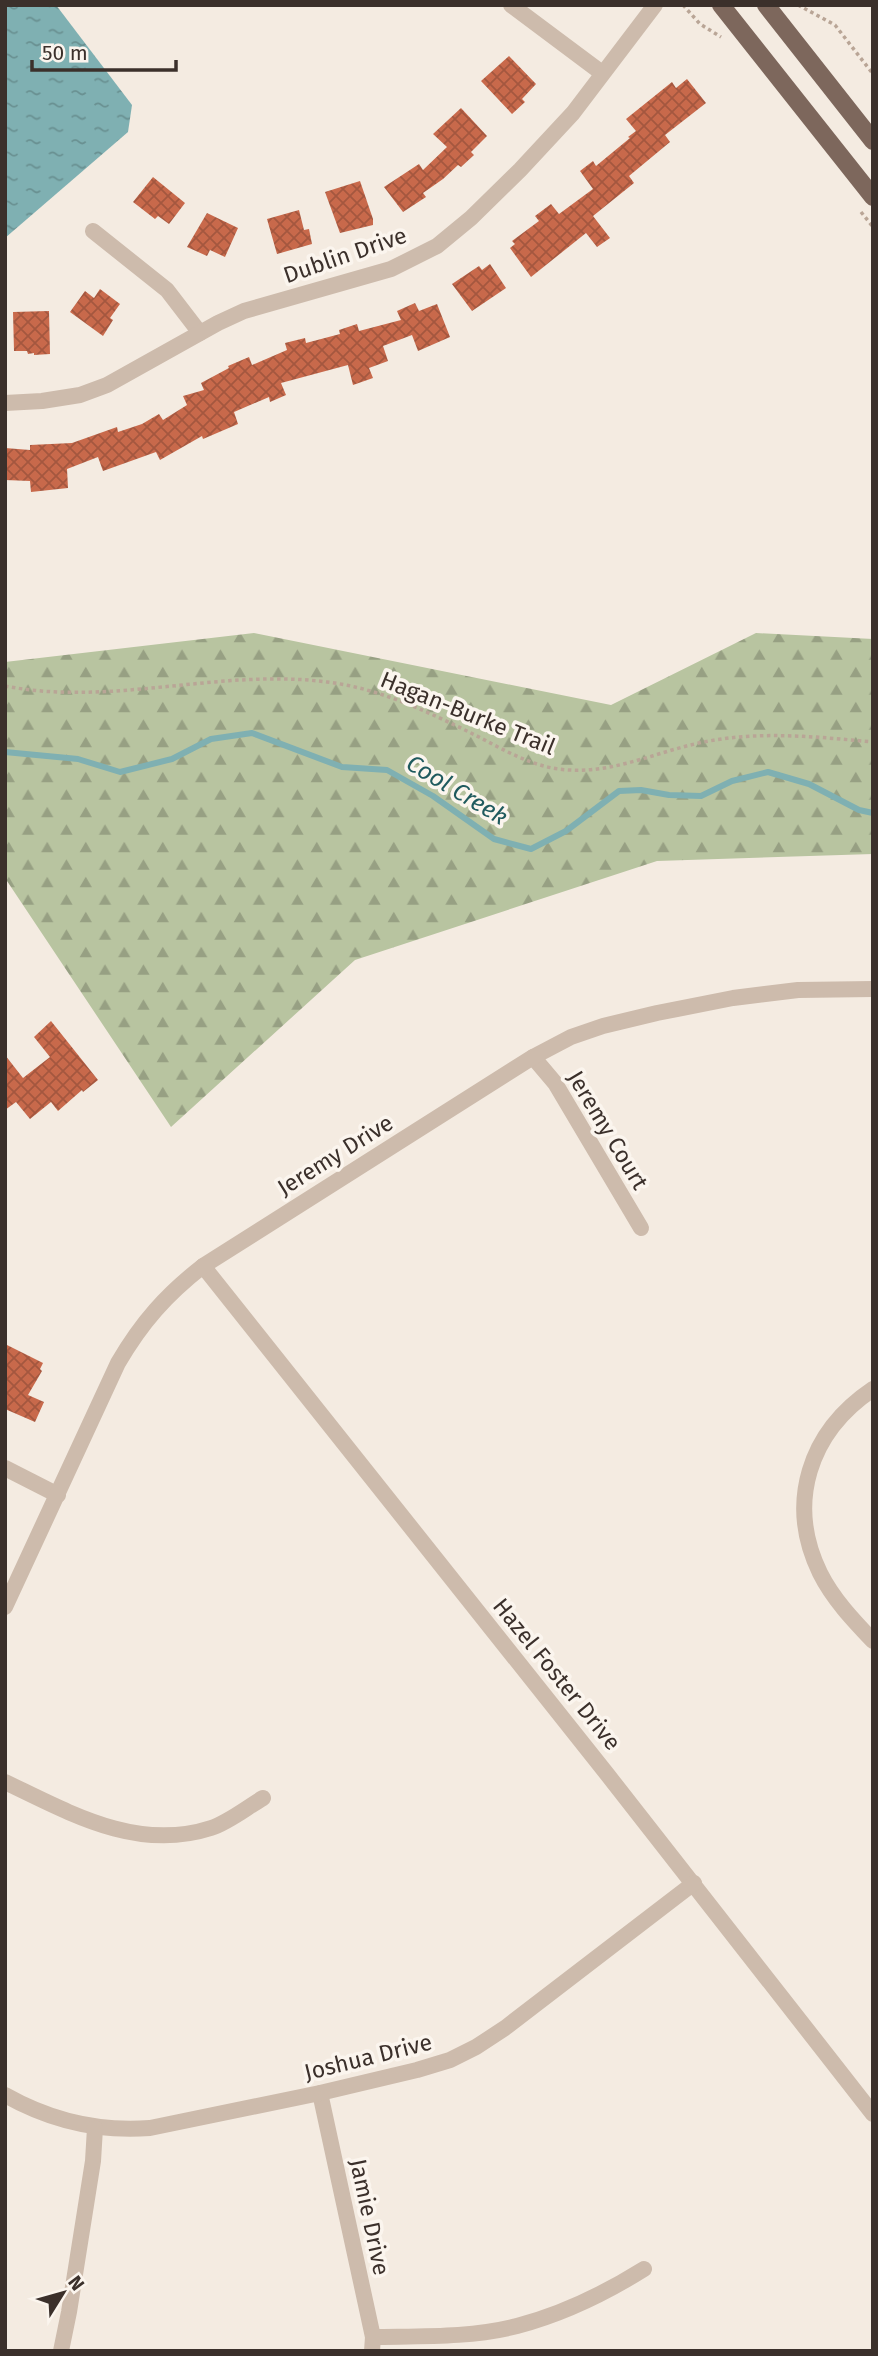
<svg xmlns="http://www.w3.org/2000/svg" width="878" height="2356" font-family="'Fira Sans',sans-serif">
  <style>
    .forest { fill: url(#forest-firs) }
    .water { fill: url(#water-ripples) }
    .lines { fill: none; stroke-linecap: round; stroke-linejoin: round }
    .stream { stroke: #7fb0b2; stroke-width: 6 }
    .building { fill: url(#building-cross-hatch) }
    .path { stroke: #b9a596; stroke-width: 3.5; stroke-dasharray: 3.5 3.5; stroke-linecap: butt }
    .minor { stroke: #cdbbac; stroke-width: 16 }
    .primary { stroke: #7d675c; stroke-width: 18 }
    .labels { text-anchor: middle; stroke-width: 7; stroke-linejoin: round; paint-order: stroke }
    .street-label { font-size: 23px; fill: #3b302b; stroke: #fbf5ee }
    .water-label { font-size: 24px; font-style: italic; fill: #1f5a5e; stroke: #fbf5ee }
  </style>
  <defs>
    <pattern id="forest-firs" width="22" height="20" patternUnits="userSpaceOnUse" patternTransform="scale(1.75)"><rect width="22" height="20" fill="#b8c4a0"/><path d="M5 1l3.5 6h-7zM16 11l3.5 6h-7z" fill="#97a083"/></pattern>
    <pattern id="water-ripples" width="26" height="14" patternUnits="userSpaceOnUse" patternTransform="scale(1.75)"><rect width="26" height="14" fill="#7fb0b2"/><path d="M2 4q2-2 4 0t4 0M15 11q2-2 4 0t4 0" fill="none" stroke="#699091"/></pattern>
    <pattern id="building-cross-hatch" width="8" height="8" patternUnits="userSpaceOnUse" patternTransform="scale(1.75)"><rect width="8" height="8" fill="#c8694b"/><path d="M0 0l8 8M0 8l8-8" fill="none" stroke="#a4573f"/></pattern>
  </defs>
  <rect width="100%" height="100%" fill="#f4ebe1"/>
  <polygon class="forest" points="254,633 611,705 756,633 873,639 873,854 657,861 355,960 171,1127 5,878 5,662"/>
  <polygon class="water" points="5,5 56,5 132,105 128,132 5,238"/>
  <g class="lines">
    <polyline class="stream" points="5,752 78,759 120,772 172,759 211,739 252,733 342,767 387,770 433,796 494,839 531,849 566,831 619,791 641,790 669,795 701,796 732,781 768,772 809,784 859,810 873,813"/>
  </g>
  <g class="building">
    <polygon points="509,56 536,84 522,99 525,102 512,114 481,81"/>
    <polygon points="687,79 706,103 665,135 670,142 629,176 634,183 593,216 610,238 597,247 586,233 531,277 510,248 515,244 512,241 539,221 535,216 551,204 559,214 593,189 580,171 593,161 596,166 630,138 628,137 636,131 626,119 672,82 676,88"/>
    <polygon points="461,108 487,136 471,152 474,155 461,167 458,165 443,179 423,193 426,197 403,212 384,187 419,164 423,170 447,147 433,134"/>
    <polygon points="153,177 185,203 169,224 158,216 155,219 133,202"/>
    <polygon points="360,181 373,219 373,225 340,233 325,192"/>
    <polygon points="299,210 304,230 309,229 312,244 277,254 267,219"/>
    <polygon points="207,213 238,228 225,257 210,250 207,256 187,247"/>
    <polygon points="490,264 506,288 472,311 452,284 479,266 482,270"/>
    <polygon points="100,289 120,304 110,318 113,320 103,336 70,312 85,291 94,298"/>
    <polygon points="415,303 419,311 437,304 450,337 418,351 412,335 383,346 388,361 369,368 373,378 353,385 348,365 281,383 286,395 270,402 269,397 234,412 238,424 203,439 202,436 160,460 156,452 103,471 98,457 67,469 68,488 31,492 30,481 5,480 5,448 30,450 30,445 72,443 117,427 118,432 142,424 159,414 163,420 187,405 183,396 204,390 201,383 229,368 228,366 249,357 252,365 287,350 285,343 305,338 306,343 340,334 339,330 357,324 359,331 401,320 397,311"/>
    <polygon points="49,311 50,354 34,355 34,353 28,354 27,351 14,351 13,312"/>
    <polygon points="51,1021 98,1080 83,1092 82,1090 58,1111 51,1102 30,1119 16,1102 5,1110 5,1055 23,1078 50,1057 34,1037"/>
    <polygon points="5,1344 43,1363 40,1369 42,1371 28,1395 44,1402 35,1422 5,1409"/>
  </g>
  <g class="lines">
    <g class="path">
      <polyline points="683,5 700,24 721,37"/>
      <polyline points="798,5 835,25 873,74"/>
      <polyline points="861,212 873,227"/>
      <path d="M 5,686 C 112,707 220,668 327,682 C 378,688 426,711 471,733 C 503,749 534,769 570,770 C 617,773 663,749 709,741 C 763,731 819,737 873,742"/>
    </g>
    <g class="minor">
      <polyline points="511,5 602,73"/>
      <polyline points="93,231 167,290 200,333"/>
      <polyline points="5,403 42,401 80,395 107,385 218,323 244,311 391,269 437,246 471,218 520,170 573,113 655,5"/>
      <polyline points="533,1057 555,1083 641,1228"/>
      <polyline points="203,1266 607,1774 873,2114"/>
      <path d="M 873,1389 C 809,1432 786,1503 820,1573 C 833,1599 853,1620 873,1641"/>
      <polyline points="5,1468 58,1495"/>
      <path d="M 5,1607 L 118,1363 C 142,1322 166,1295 203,1266 L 533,1057 L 571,1037 L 603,1026 L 657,1013 L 733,998 L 798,990 L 873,989"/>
      <path d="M 5,1782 C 70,1813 137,1852 211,1828 C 229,1822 246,1808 263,1798"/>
      <polyline points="320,2093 373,2337 372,2351"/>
      <path d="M 5,2095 C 51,2121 98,2132 150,2128 L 320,2093 L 417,2070 L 450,2060 L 476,2047 L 505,2028 L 694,1883"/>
      <path d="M 373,2337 C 420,2336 471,2338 517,2326 C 563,2314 604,2294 644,2269"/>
      <polyline points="61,2351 69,2312 93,2161 95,2128"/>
    </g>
    <g class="primary">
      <polyline points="721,5 873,197"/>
      <polyline points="766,5 873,141"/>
    </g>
  </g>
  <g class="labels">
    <g class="street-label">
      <text transform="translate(345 255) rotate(-19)" y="8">Dublin Drive</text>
      <text transform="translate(468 713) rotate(22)" y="8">Hagan-Burke Trail</text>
      <text transform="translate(608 1130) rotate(59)" y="8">Jeremy Court</text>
      <text transform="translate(335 1155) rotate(-32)" y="8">Jeremy Drive</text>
      <text transform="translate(557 1674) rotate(51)" y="8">Hazel Foster Drive</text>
      <text transform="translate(368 2057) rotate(-14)" y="8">Joshua Drive</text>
      <text transform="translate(370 2217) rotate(78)" y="8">Jamie Drive</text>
    </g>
    <g class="water-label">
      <text transform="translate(457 790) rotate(31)" y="8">Cool Creek</text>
    </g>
  </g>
  <rect width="878" height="2356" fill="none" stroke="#3b302b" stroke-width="14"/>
  <g transform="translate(63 2293) rotate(53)" stroke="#fbf5ee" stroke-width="5" paint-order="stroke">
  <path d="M0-5L12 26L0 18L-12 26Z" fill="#3b302b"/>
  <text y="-10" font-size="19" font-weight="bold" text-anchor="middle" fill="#3b302b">N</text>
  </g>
  <path d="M32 60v10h144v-10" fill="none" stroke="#3b302b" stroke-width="3.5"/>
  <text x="42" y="60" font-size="21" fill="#3b302b" stroke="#fbf5ee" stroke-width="5" paint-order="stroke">50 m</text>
</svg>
